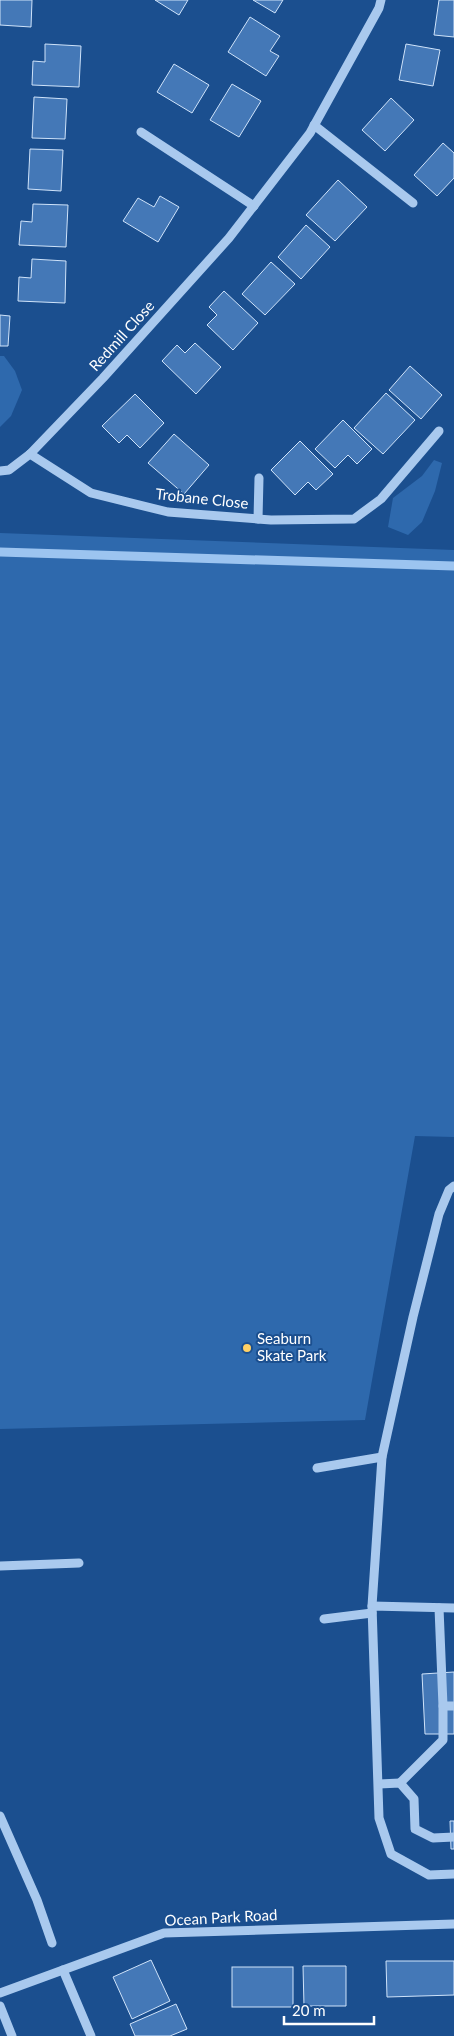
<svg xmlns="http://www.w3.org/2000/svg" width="454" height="2036" font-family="Lato,sans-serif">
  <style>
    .green { fill: #2e69ad }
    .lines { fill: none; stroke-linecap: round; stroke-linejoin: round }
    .stream { stroke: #9cc4f0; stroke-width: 9 }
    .building { fill: #4478b7; stroke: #cfe3fa }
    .minor { stroke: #a9c9ee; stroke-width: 9 }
    .poi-dot { fill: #ffd166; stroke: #1b4f8f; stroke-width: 2 }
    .labels { text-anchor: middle; stroke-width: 4; stroke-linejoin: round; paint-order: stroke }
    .street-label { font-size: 15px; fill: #fff; stroke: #1b4f8f }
    .poi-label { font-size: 15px; fill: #fff; stroke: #1b4f8f; text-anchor: start }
  </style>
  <rect width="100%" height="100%" fill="#1b4f8f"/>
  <g class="green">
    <polygon points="0,356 4,356 15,371 22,390 11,416 0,427"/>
    <polygon points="434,460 442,463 435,491 422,522 408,535 388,527 393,498 422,476"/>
    <polygon points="0,533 454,550 454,1137 415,1136 365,1420 0,1429"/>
  </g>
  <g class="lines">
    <polyline class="stream" points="0,552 454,566"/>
  </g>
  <g class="building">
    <polygon points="0,0 32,0 31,27 0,25"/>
    <polygon points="155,0 188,0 179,15"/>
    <polygon points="253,0 283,0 275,13"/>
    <polygon points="439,0 454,0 454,37 434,35"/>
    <polygon points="250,17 280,36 270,51 279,56 266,76 228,52"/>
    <polygon points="45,44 81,46 79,87 32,85 33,61 45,62"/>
    <polygon points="406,44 440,50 433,86 399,80"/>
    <polygon points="174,64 209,85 192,113 157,92"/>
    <polygon points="232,84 261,101 239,137 210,120"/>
    <polygon points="34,97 67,99 65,139 32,138"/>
    <polygon points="391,98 414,120 385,151 362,130"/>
    <polygon points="443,143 454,153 454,178 437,196 414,175"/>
    <polygon points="30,149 63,150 61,191 28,189"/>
    <polygon points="338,180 367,207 335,241 306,215"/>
    <polygon points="160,196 179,207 158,242 123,221 138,198 154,207"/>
    <polygon points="33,204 68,205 66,247 19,245 21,221 32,222"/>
    <polygon points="306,225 330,247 301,279 278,257"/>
    <polygon points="32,259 66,261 65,303 18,301 19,277 31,278"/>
    <polygon points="271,262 295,284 265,315 242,294"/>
    <polygon points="224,291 258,323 233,350 207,325 217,315 209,307"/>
    <polygon points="0,315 10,316 8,346 0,346"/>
    <polygon points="195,343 221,367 196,394 162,361 177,345 185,353"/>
    <polygon points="410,366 442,395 421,419 389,390"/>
    <polygon points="386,393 415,420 383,454 354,428"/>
    <polygon points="135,394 164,423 140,448 127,435 119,443 102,426"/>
    <polygon points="343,420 372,449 357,464 348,455 335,468 315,449"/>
    <polygon points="174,434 209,465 184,494 148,463"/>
    <polygon points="300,441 333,474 316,490 308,482 295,495 271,470"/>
    <polygon points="454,1672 454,1734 425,1734 422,1674"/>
    <polygon points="450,1821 454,1821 454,1849 451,1849"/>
    <polygon points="151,1960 170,2001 132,2019 113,1977"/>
    <polygon points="386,1961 454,1961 454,1995 387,1997"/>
    <polygon points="303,1966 346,1966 346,2006 304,2006"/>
    <rect x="232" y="1967" width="61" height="40"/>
    <polygon points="176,2004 187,2029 170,2036 135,2036 130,2024"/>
  </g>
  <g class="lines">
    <g class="minor">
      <polyline points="314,125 413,203"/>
      <polyline points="141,132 254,206"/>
      <polyline points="30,454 91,493 168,512 271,520 354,519 381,499 439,431"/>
      <polyline points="0,471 9,470 30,454 103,378 229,238 310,133 379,8 381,0"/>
      <polyline points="258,519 259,478"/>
      <polyline points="317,1468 382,1457"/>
      <polyline points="0,1566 79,1563"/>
      <polyline points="372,1606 382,1457 413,1317 439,1214 449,1190 454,1186"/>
      <polyline points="439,1608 443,1706"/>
      <polyline points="454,1608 372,1606 379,1818 391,1854 429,1875 454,1874"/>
      <polyline points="324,1619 372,1613"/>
      <polyline points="400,1783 443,1740 443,1706 454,1706"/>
      <polyline points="379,1784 400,1783 414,1799 415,1829 433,1838 454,1837"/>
      <polyline points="0,1816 37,1900 52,1943"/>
      <polyline points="63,1970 91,2036"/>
      <polyline points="0,1993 164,1933 454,1924"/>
      <polyline points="0,2006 12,2036"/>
    </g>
  </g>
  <circle class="poi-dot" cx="247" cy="1348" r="5"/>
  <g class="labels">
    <g class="street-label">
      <text transform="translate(122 336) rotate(-48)" y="5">Redmill Close</text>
      <text transform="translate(202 499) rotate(6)" y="5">Trobane Close</text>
      <text transform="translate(221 1918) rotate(-3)" y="5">Ocean Park Road</text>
    </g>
    <g class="poi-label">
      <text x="257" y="1344">Seaburn<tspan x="257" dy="17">Skate Park</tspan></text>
    </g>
  </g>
  <path d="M284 2016v8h90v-8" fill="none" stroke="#ffffff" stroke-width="2.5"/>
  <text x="292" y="2016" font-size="15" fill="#ffffff" stroke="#1b4f8f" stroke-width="4" paint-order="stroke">20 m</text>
</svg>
